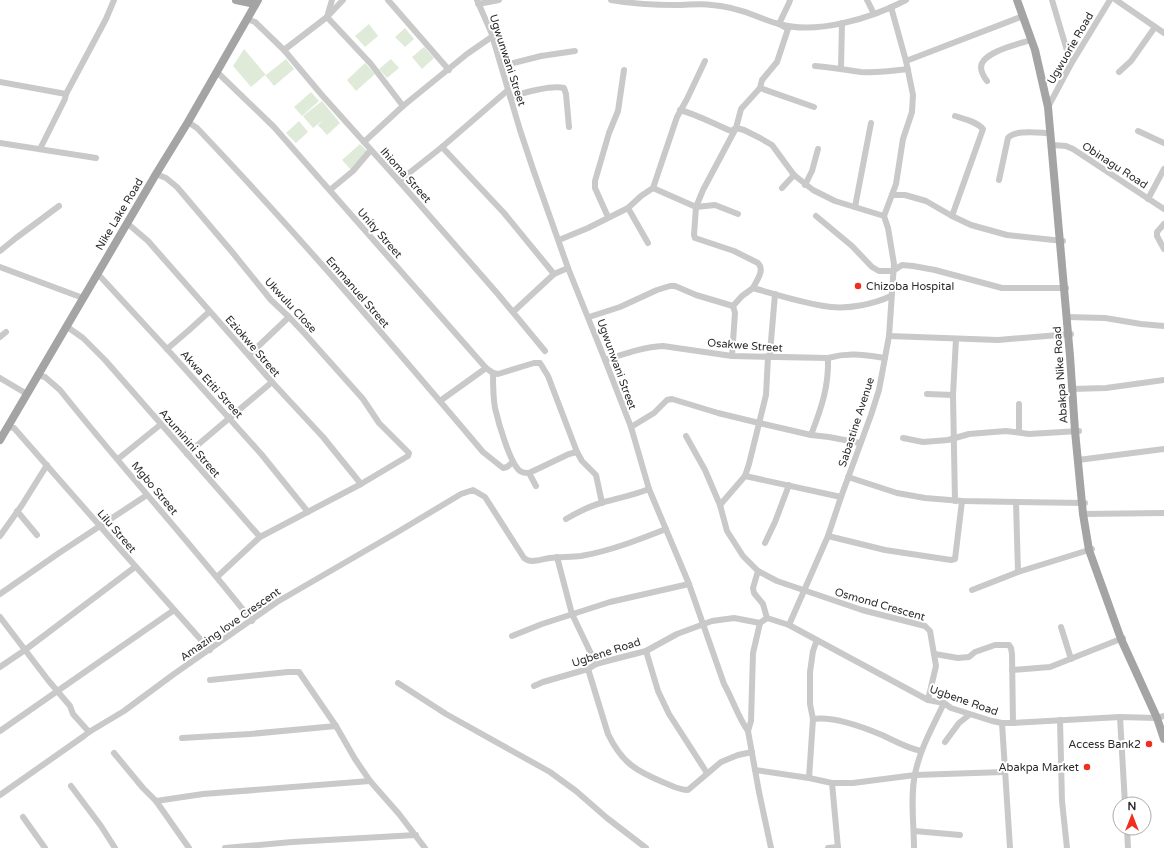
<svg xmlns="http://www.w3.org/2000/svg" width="1164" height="848" font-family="'Varela Round',sans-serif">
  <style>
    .green { fill: #dfebd8 }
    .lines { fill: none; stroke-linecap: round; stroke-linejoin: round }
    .minor { stroke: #c9c9c9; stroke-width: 6 }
    .major { stroke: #a4a4a4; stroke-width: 8 }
    .poi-dot { fill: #f22f1f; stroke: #fff; stroke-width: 1.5 }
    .labels { text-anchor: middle; stroke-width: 4; stroke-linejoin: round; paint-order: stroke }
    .street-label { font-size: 11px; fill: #2c2c2c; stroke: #fff }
    .poi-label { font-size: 11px; fill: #2c2c2c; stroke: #fff; text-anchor: end }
  </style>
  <rect width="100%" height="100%" fill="#fff"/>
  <g class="green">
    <polygon points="369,24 378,36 365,47 355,36"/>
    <polygon points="405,28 414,39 405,47 395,37"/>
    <polygon points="424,47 434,58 422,69 412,57"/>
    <polygon points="244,49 266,75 286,59 294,69 274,86 265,75 251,87 233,66"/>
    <polygon points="391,59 399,68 387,78 379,69"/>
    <polygon points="365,63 375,74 356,91 347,80"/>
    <polygon points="311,92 319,101 302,116 294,107"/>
    <polygon points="322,101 340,123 327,135 318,125 323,120 313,128 303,116"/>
    <polygon points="299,121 308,132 296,143 286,133"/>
    <polygon points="360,144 370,154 351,170 342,160"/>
  </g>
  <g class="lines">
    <g class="minor">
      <polyline points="332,0 327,17 371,64 403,106"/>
      <polyline points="388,0 449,70"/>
      <path d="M 477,0 L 491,32 L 520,130 L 533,169 L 568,268 L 605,360 L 631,427 L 649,489 L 689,584 L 724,684 C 733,700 738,717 748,731"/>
      <path d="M 611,0 C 633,4 656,5 678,5 C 689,5 701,3 712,5 C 727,6 741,10 756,16 C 764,19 771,22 779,24 C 817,35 872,18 906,0"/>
      <path d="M 790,0 L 789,3 L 779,24 L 788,29 L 777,62 L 762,80 L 760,88 L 741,109 L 736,128 L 703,190 L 696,207 L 694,235 L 695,238 L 734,251 L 758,263 C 765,270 757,280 753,288 C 778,295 805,304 831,307 C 850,309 874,304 891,296"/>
      <polyline points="867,0 874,14"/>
      <polyline points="1052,0 1071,64"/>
      <polyline points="1116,0 1164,33"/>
      <polyline points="478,4 499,0"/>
      <polyline points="247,19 255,22 284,50 321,94 399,181 497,293 545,351"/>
      <polyline points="284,50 327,17 343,0"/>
      <polyline points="906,61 1023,16"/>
      <polyline points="502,66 541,56 575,51"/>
      <path d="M 815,66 C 830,67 845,70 861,72 C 877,73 892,71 908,69"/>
      <polyline points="841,68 842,23"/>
      <polyline points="217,72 274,127 486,368 493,373 498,374 534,363 540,363 548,376 577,452 582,461 596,475 602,503"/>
      <polyline points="1119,72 1131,61 1155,27"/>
      <path d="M 987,81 C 984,77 981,72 981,67 C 982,52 1019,44 1031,40"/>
      <polyline points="0,82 66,94"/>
      <polyline points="760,88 814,107"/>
      <path d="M 510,97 C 523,93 551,85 564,88 L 566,94 L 569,127"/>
      <polyline points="1048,107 1071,64 1110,0"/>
      <path d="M 680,110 C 698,115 714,124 731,131 L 736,128 L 744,130 L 760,138 L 772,145 L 794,175 L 813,190 L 835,201 L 884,216"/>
      <path d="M 188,122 L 197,128 C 296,232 390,342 483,452 L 503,468 L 507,467 L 513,462"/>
      <polyline points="1138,131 1164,143"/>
      <polyline points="364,142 403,106 467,54 493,36"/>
      <polyline points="0,143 96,158"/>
      <polyline points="1052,145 1066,146 1073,149 1164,209"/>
      <polyline points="442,147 504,213 554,274"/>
      <polyline points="40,149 65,99 66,94 106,19 114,0"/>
      <path d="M 999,180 L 1008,138 C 1014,129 1040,133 1051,133"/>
      <polyline points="399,181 442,147 508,90"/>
      <polyline points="805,185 812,171 818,149"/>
      <polyline points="653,188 696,207 715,205 738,214"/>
      <polyline points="782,188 794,175"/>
      <polyline points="330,190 353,171 370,151"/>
      <polyline points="892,195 905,195 926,201 952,216 971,225 1007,235 1063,241"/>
      <polyline points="1148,199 1164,169"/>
      <polyline points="855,207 871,123"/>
      <polyline points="628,208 648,243"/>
      <polyline points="816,216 852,246 872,267 879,271 893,271 902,265 913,266 935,270 1002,288 1066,288"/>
      <path d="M 952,216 L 983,129 C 977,122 965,119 955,116"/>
      <polyline points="608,217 595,188 595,181 609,133 618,111 624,70"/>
      <polyline points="127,223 148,241 272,382 323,437 361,484"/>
      <polyline points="1164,224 1157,232 1157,236 1164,249"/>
      <polyline points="559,240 588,228 628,208 641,196 653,188 677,117 687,99 705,61"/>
      <polyline points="0,251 16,238 59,206"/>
      <polyline points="0,267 83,298"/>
      <polyline points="97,273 167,349 262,455 308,512"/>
      <polyline points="513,312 554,274 568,268"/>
      <polyline points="589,317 620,307 657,290 670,286 675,286 696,295 733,306 742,296 753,288"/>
      <polyline points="1067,317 1105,318 1141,324 1164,326"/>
      <polyline points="66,326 83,338 105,360 260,537 361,484 408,456 409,453 379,423 363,399 305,334 289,317 271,300 233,253 177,187 166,178 156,174"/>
      <polyline points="889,336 998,340 1071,334"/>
      <polyline points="0,337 6,332"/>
      <polyline points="167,349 188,331 209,312"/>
      <polyline points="249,355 289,317"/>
      <polyline points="732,356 735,313 733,306"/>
      <path d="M 605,360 C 624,354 643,347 663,346 L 732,356 L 828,358 C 849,352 864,355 885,358"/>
      <path d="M 493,373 C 493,385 493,397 495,408 C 498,421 510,464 520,471 C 523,473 526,473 529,473 L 569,454 L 577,452"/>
      <path d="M 37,375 L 45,377 L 60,390 C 122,468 190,542 252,621"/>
      <polyline points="0,378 27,394"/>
      <polyline points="1072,389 1106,388 1164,380"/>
      <polyline points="927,394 953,395"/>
      <polyline points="440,401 486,368"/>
      <polyline points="1019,404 1019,432"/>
      <polyline points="8,427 14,428 121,550 210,650"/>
      <polyline points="631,427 654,413 667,400 672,399 718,413 759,423 811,435 829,437 860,443"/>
      <path d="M 811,435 C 821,409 829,387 828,358"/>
      <polyline points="686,436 705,470 720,505 727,531 743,556 758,571 753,588 754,593 763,604 767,618"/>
      <polyline points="903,438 923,442 948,440 969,434 1006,431 1029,434 1079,431"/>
      <polyline points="187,454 272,382"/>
      <polyline points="118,459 160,425"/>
      <polyline points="1078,460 1164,449"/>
      <polyline points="529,473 536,486"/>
      <polyline points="745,476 841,497"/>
      <polyline points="848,477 897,493 925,498 962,501 1085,503"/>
      <polyline points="955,501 953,395 956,339"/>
      <polyline points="1016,502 1018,572"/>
      <polyline points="720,505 745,476 749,464 766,395 768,357 770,353 775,294"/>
      <polyline points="17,511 37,535"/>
      <polyline points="1083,514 1164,513"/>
      <path d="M 566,519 C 578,512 590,506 604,502 C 619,498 634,495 649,489"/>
      <polyline points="0,536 22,505 47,465"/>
      <polyline points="828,536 885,550 951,560 955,559 962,501"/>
      <polyline points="765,543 775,522 789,485"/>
      <polyline points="557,557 572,614 596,664"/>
      <polyline points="758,571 777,581 862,610 925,626 930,631 936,666 928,700"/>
      <polyline points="217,577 260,537"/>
      <polyline points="972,590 1018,572 1092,549"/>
      <polyline points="0,594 59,553 147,495"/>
      <polyline points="0,617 48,680 70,706 73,714 89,732"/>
      <polyline points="760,623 767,618 789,625 928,700 944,703 951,708 992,721 1002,723 1013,723 1120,717 1157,718 1164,716"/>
      <polyline points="760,623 753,653 751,721 748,731 759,792 771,848"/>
      <polyline points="789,625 828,536 841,497 871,415 879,390 889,336 894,264 888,228 884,216 896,184 903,139 912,112 913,95 906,61 891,7"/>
      <polyline points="1061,627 1071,659"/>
      <polyline points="512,636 542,624 610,602 689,584"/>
      <polyline points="646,651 658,691 669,714 707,773"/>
      <polyline points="935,654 958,658 969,657 975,652 995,645 1009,645 1011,648 1012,654 1013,723"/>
      <polyline points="0,667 25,650 135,567"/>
      <path d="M 588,669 L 608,734 C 622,763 636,771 665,783 C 673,786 679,790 688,790 L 721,762 L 738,755 L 752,752"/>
      <polyline points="1012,670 1050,667 1123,638"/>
      <polyline points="210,680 288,672 299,672 336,726 355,759 370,781 399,814 425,848"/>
      <polyline points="398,683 446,714 550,772 576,791 607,818 646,848"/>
      <polyline points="534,686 543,682 588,669 596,664 607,661 646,651 677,634 712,621 734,618 760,623"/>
      <polyline points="1120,717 1125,804"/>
      <path d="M 813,719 C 833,716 863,727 882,735 C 895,741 907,748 921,751"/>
      <polyline points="1060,720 1062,801 1067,848"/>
      <polyline points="1002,723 1010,848"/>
      <polyline points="0,731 174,610"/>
      <polyline points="182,738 250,734 336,726"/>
      <polyline points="945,742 959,723 969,715"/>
      <polyline points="114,753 143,788 156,801 189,848"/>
      <polyline points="755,770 809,778 832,783 853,783 915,775 1004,772"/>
      <polyline points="809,778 813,719 810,704 810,672 813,651 817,640"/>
      <polyline points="832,783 838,848"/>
      <polyline points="71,786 101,826 115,848"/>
      <path d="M 0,795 L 84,736 L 89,732 L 124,711 L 174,674 L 277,602 L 396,533 L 461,494 L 473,490 L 485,497 L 524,558 C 531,564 541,559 550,558 C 560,557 571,557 581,556 C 610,551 638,540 666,529"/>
      <polyline points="156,801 203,794 370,781"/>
      <polyline points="23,817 45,848"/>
      <polyline points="1127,828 1128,848"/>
      <polyline points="914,831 960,835"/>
      <polyline points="225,848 292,842 416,835"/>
      <polyline points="828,848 838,847"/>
      <path d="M 914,848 C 914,825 910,797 915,774 C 920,749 933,726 944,703"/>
    </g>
    <g class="major">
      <polyline points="236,0 255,4"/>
      <polyline points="1017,0 1035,50 1048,107 1070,356 1075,431 1083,514 1089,550 1121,639 1157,718 1164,739"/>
      <polyline points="0,440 156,174 188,122 258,0"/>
    </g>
  </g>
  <g class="poi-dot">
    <circle cx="858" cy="286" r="4"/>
    <circle cx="1149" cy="744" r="4"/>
    <circle cx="1087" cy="767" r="4"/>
  </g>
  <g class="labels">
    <g class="street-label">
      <text transform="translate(1070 48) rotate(-60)" y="4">Ugwuorie Road</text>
      <text transform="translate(508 60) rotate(72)" y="4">Ugwunwani Street</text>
      <text transform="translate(1115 165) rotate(33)" y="4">Obinagu Road</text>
      <text transform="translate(406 175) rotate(48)" y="4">Ihioma Street</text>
      <text transform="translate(119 214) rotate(-59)" y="4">Nike Lake Road</text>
      <text transform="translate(380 233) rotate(49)" y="4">Unity Street</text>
      <text transform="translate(358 292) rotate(49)" y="4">Emmanuel Street</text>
      <text transform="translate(291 305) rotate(47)" y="4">Ukwulu Close</text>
      <text transform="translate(745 345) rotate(4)" y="4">Osakwe Street</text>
      <text transform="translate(253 346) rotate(49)" y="4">Eziokwe Street</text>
      <text transform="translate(617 364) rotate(70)" y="4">Ugwunwani Street</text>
      <text transform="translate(1060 375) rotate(-94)" y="4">Abakpa Nike Road</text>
      <text transform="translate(212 384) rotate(48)" y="4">Akwa Etiti Street</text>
      <text transform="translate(856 422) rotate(-72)" y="4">Sabastine Avenue</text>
      <text transform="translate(190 443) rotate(49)" y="4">Azuminini Street</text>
      <text transform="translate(155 488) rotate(50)" y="4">Mgbo Street</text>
      <text transform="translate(117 531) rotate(49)" y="4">Lilu Street</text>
      <text transform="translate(880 604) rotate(16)" y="4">Osmond Crescent</text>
      <text transform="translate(230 624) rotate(-35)" y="4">Amazing love Crescent</text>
      <text transform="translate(606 652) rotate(-18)" y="4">Ugbene Road</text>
      <text transform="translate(964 700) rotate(19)" y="4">Ugbene Road</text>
    </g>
    <g class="poi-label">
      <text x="866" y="290" text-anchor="start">Chizoba Hospital</text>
      <text x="1141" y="748">Access Bank2</text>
      <text x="1079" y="771">Abakpa Market</text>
    </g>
  </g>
  <g transform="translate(1132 816)"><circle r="19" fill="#ffffff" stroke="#ababab"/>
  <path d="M0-3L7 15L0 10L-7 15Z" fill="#f22f1f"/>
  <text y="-6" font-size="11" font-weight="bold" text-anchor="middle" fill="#2c2c2c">N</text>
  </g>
</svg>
